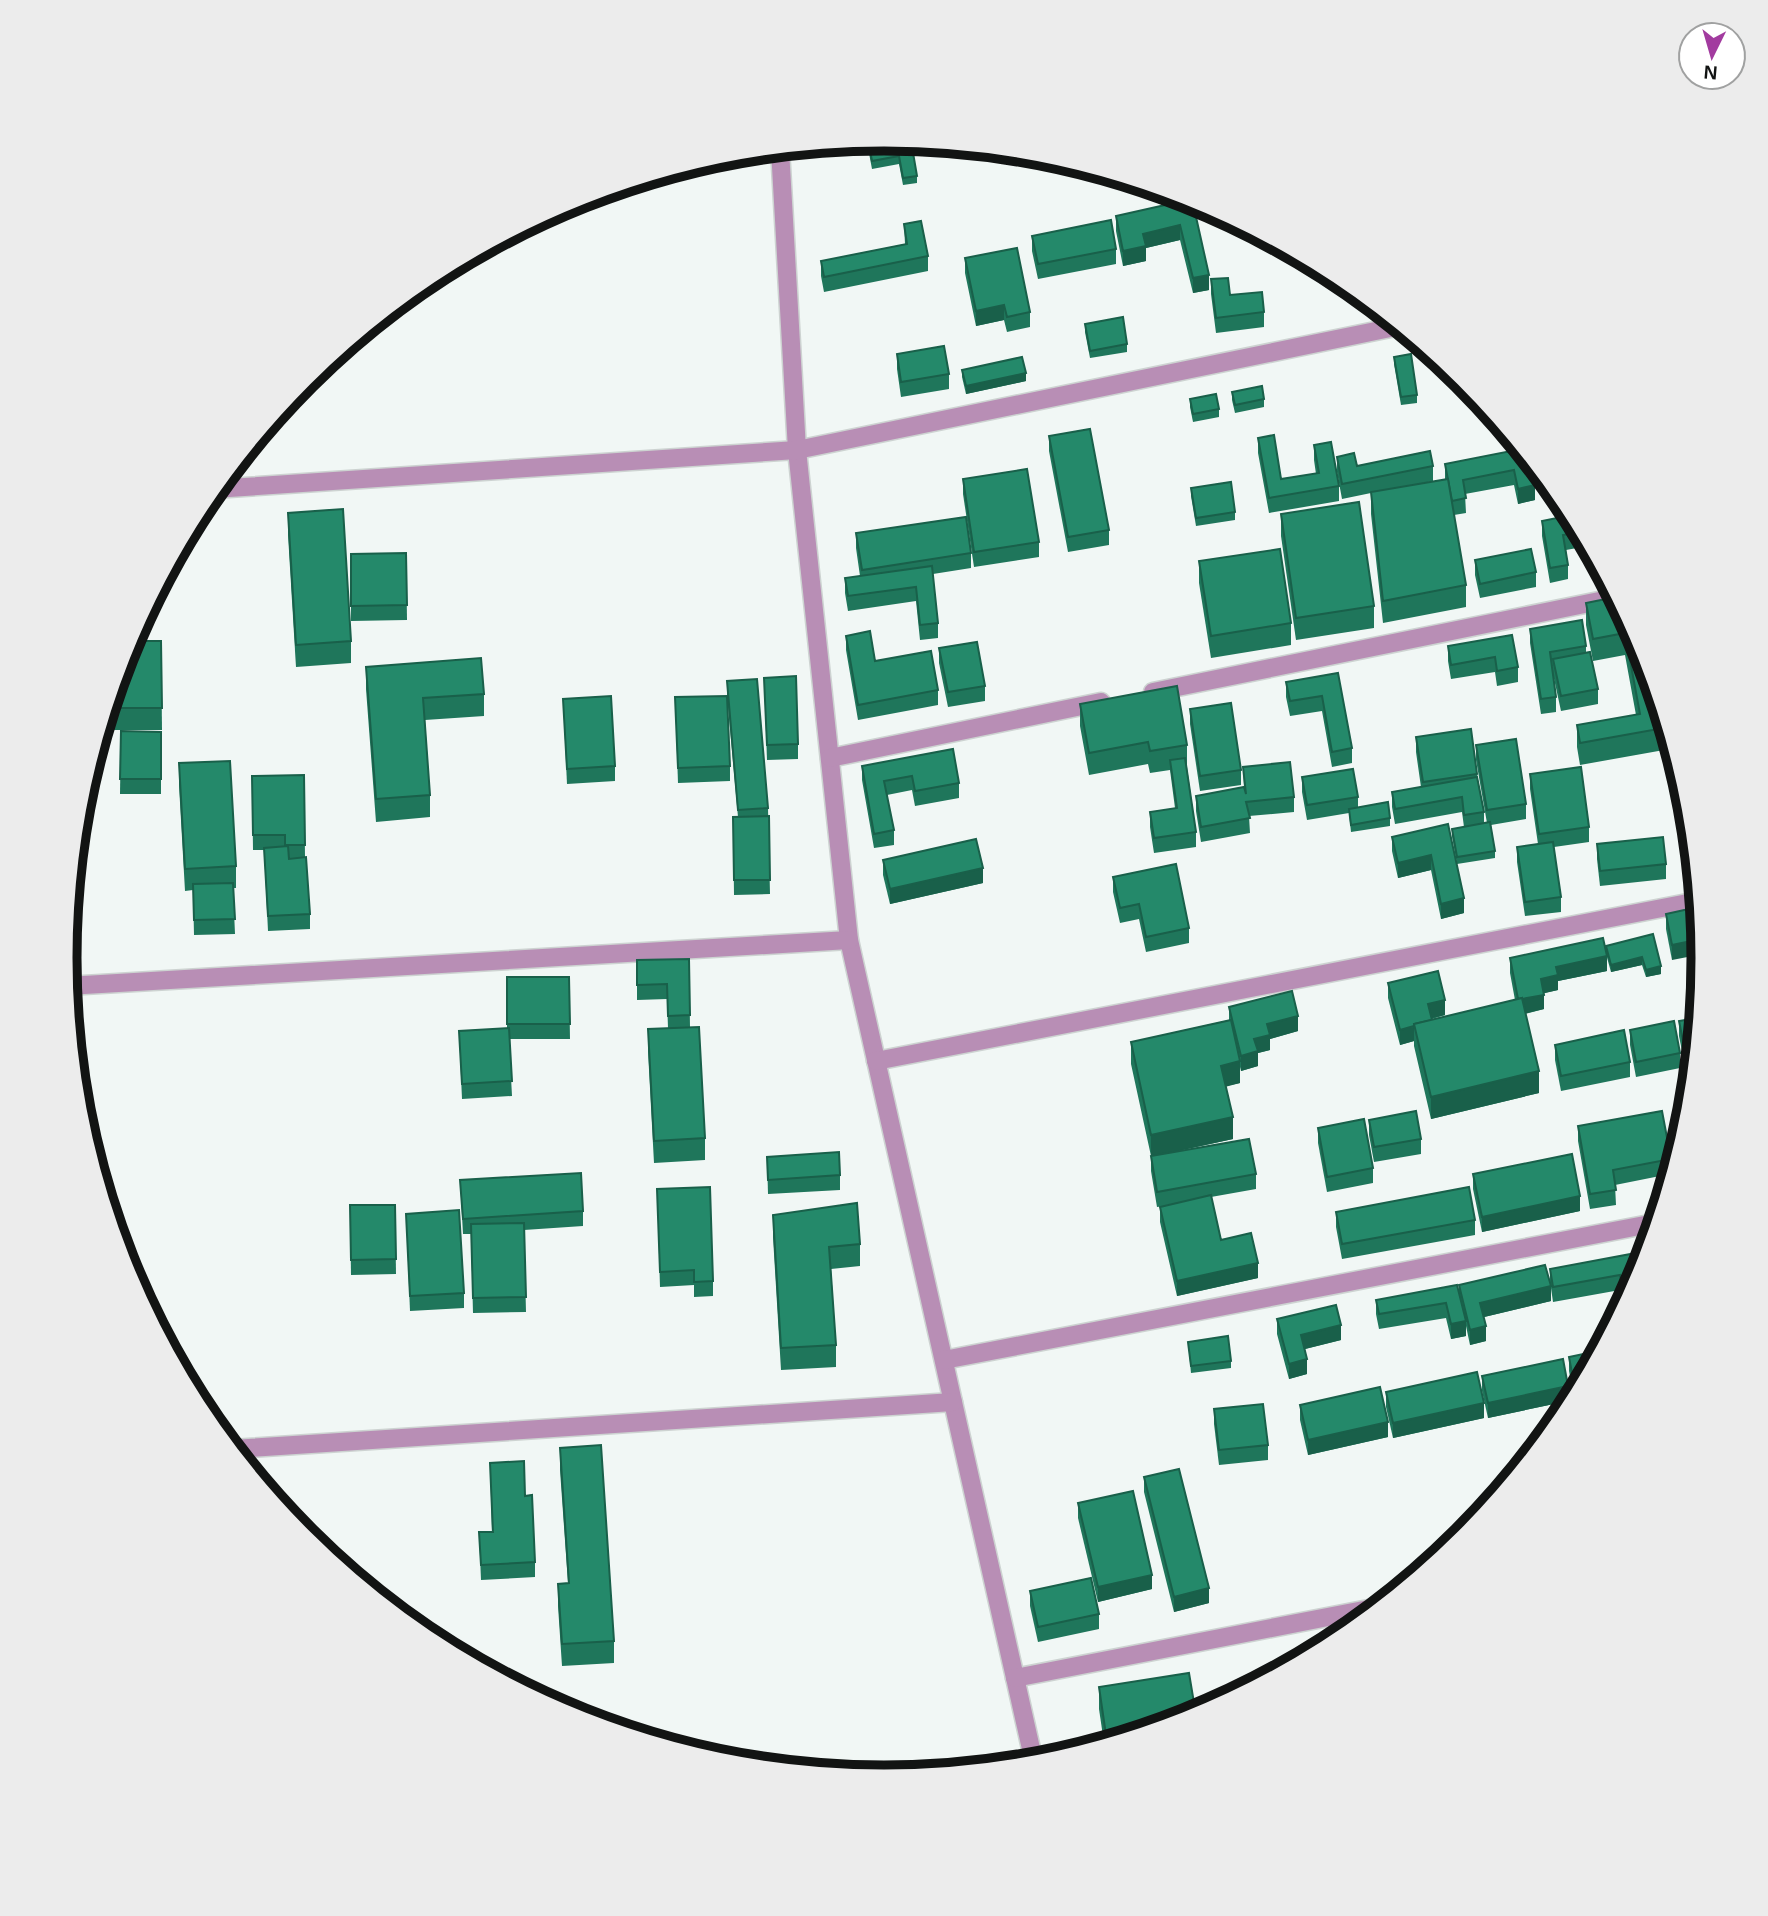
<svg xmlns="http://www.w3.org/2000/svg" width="1768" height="1916" font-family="Arial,sans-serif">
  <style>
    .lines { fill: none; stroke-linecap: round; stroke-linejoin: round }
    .minor-casing { stroke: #cdd3d1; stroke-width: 21 }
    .minor { stroke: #b88eb5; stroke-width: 18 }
    .wall { fill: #1f765b }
    .shaded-wall { fill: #19604a }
    .building { fill: #24896a; stroke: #19604a; stroke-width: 2 }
    .rim { fill: none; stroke: #121413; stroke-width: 9 }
  </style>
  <rect width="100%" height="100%" fill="#f1f7f5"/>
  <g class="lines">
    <defs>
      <g id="minor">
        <polyline points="780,149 797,450 849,940 1034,1762"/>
        <polyline points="214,489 797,450 1400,326"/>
        <polyline points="1153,692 1609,599"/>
        <polyline points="830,758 1101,702"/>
        <polyline points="67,986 849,940"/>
        <polyline points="876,1061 1698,901"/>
        <polyline points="944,1360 1655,1223"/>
        <polyline points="233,1449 953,1402"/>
        <polyline points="1015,1678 1379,1607"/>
      </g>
    </defs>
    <use href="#minor" class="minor-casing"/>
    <use href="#minor" class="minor"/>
  </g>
  <g class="wall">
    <polygon points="884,139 917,176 917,183 903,185 899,164 872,169 868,148 868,140"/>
    <polygon points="1102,172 1126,179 1126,182 1105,186"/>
    <polygon points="1192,199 1209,290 1193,293 1180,240 1146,248 1146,261 1123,266 1116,231 1116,216"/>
    <polygon points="904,224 928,256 928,271 824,292 821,276 821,261 905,244"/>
    <polygon points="1032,236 1116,249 1116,264 1038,279 1032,251"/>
    <polygon points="965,258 1030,312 1030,327 1007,332 1004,320 976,326 965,273"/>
    <polygon points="1211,279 1230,295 1264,312 1264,327 1216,333 1211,294"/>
    <polygon points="1085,324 1127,344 1127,352 1090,358 1085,332"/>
    <polygon points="897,354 949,374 949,389 901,397 897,369"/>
    <polygon points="1394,357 1417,395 1417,403 1401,405 1394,364"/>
    <polygon points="962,370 1026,381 966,394 962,377"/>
    <polygon points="1232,392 1264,399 1264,407 1235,413 1232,400"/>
    <polygon points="1190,399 1219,409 1219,417 1193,422 1190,407"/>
    <polygon points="1049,436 1109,530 1109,545 1068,552 1049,451"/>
    <polygon points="1258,438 1281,479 1316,474 1314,460 1314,445 1339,486 1339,501 1269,513 1258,453"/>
    <polygon points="1521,449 1535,500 1518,504 1514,485 1465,494 1466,513 1454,515 1466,585 1466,607 1383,623 1371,514 1371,493 1342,499 1337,472 1337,457 1357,466 1433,466 1433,481 1398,488 1445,480 1445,464"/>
    <polygon points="963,479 1039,542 1039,557 974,567 963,494"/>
    <polygon points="1191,488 1235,512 1235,520 1196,526 1191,496"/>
    <polygon points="1557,493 1565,503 1588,546 1566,550 1568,565 1568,579 1550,583 1542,536 1542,521 1560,518 1557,505"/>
    <polygon points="288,513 351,641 351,663 296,667 288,535"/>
    <polygon points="1281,514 1374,606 1374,628 1296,640 1281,536"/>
    <polygon points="856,533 971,553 971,568 933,574 938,623 938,638 920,640 916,601 848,611 845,593 845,578 860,576 856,548"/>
    <polygon points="406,553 407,620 351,621 351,554"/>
    <polygon points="1475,560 1536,572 1536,587 1480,598 1475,575"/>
    <polygon points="1199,561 1291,623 1291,645 1211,658 1199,583"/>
    <polygon points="1586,603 1641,645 1671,744 1665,745 1664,739 1664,750 1580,765 1577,747 1577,725 1636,715 1625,655 1593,661 1586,625"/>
    <polygon points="1530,629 1586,646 1586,652 1598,689 1598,704 1561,711 1553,674 1553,666 1552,667 1556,697 1556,712 1541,714 1530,643"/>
    <polygon points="1512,635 1518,667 1518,682 1497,686 1495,672 1451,679 1448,661 1448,646"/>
    <polygon points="846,636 875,661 938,690 938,705 858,720 846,650"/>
    <polygon points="138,641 161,641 162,730 101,730 127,644"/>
    <polygon points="939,648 985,686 985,701 948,707 939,663"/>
    <polygon points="366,667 484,694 484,716 425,720 430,795 430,817 376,822 366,689"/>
    <polygon points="1338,673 1352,748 1352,763 1332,767 1322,711 1290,716 1286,697 1286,682"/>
    <polygon points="764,678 798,744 798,759 767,760"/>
    <polygon points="727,681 768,808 770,894 734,895 733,817 738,817 727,696"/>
    <polygon points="675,697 730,766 730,781 678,783"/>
    <polygon points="563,699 615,766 615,781 567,784"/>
    <polygon points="1080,704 1187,745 1187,767 1196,832 1196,847 1154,853 1150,827 1150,812 1175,808 1170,770 1150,773 1148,764 1089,775 1080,726"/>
    <polygon points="1190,709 1241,770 1241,785 1200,791 1190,724"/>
    <polygon points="121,731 161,732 161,794 120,794"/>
    <polygon points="1416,737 1477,774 1484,812 1484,824 1487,823 1476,760 1476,745 1526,804 1526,819 1491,825 1495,851 1495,858 1457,864 1452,836 1452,829 1464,827 1462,812 1395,824 1392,807 1392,792 1421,787 1416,752"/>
    <polygon points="179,763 236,866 236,888 233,888 235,934 194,935 193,890 185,891 179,785"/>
    <polygon points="862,766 959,783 959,798 915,806 912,790 887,795 894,830 894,845 874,848 862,780"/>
    <polygon points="1243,767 1294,797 1294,812 1249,816 1250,833 1201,842 1196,811 1196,796 1244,788"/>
    <polygon points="1530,774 1589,827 1589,842 1554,847 1561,897 1561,912 1525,916 1517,862 1517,847 1538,844 1530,789"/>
    <polygon points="304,775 305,857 310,914 310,929 268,931 264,850 253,850 252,776"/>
    <polygon points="1302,777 1358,797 1358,808 1390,818 1390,826 1351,832 1349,813 1307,820 1302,792"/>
    <polygon points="1448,824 1464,913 1441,919 1431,870 1398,878 1392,851 1392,837"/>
    <polygon points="1691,829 1695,872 1684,874 1680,845 1680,831"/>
    <polygon points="1597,844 1666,864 1666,879 1600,886 1597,859"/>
    <polygon points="883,860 983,883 890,904 883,875"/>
    <polygon points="1113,877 1189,928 1189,943 1146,952 1139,919 1120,923 1113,892"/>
    <polygon points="1698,907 1672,960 1666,929 1666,914"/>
    <polygon points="1653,934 1661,974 1646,977 1642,965 1611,972 1606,954 1606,946"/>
    <polygon points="1510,958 1607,971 1558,981 1558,990 1544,993 1544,1009 1525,1014 1539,1093 1431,1119 1414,1046 1414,1041 1400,1045 1388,998 1388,983 1445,1015 1432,1019 1432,1020 1515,1000 1510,973"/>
    <polygon points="689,959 690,1027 705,1138 705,1160 654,1163 648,1051 648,1029 668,1028 667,999 637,1000 637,960"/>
    <polygon points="507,977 569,977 570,1039 509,1039 512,1096 462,1099 459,1031 507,1028"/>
    <polygon points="1229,1007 1298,1031 1270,1039 1270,1050 1258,1053 1258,1066 1241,1071 1240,1067 1240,1083 1226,1086 1233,1139 1164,1154 1256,1174 1256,1189 1211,1197 1221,1240 1258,1278 1177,1296 1160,1222 1160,1207 1170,1205 1157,1207 1151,1171 1151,1156 1131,1064 1131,1042 1229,1020"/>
    <polygon points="1697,1018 1693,1065 1685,1066 1679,1036 1679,1021"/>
    <polygon points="1630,1030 1680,1053 1680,1068 1636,1077 1630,1045"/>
    <polygon points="1555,1045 1630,1062 1630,1077 1561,1091 1555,1060"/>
    <polygon points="1369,1120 1421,1139 1421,1154 1374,1162 1369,1135"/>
    <polygon points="1578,1126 1671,1159 1670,1174 1615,1185 1616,1205 1590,1209 1578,1141"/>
    <polygon points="1318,1128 1373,1168 1373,1183 1327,1192 1318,1143"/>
    <polygon points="767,1157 840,1175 840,1190 768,1194"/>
    <polygon points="1473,1174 1580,1211 1482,1232 1473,1189"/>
    <polygon points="460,1180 583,1211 583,1226 524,1230 526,1312 473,1313 471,1234 463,1234"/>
    <polygon points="657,1189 713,1281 713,1296 694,1297 694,1285 660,1287"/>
    <polygon points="350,1205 395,1205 396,1274 351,1275"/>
    <polygon points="1336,1212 1475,1220 1475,1235 1342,1259 1336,1227"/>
    <polygon points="406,1214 464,1293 464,1308 410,1311"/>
    <polygon points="773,1215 860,1244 860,1266 831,1269 836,1345 836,1367 781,1370 773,1237"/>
    <polygon points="1550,1269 1640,1274 1623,1306 1620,1290 1553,1302 1551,1288 1551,1301 1484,1317 1486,1341 1470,1345 1466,1326 1466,1336 1451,1339 1446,1318 1379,1329 1376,1314 1376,1300 1459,1295 1459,1285 1550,1283"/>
    <polygon points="1277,1319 1341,1340 1305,1349 1307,1374 1289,1379 1277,1334"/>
    <polygon points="1188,1342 1231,1361 1231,1368 1191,1373"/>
    <polygon points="1598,1351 1574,1397 1569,1371 1569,1357"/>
    <polygon points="1482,1376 1568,1401 1488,1418 1482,1391"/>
    <polygon points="1386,1392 1484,1418 1393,1438 1386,1407"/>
    <polygon points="1300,1405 1388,1437 1308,1455 1300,1420"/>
    <polygon points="1214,1409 1268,1445 1268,1460 1219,1465 1214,1424"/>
    <polygon points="560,1448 614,1641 614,1663 562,1666 558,1606 558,1584 568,1583 560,1470"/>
    <polygon points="490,1463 535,1562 535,1577 481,1580 479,1532 492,1532"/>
    <polygon points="1144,1477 1209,1603 1174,1612 1144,1492"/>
    <polygon points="1078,1503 1152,1589 1098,1602 1078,1518"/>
    <polygon points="1030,1591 1099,1614 1099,1629 1038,1642 1030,1606"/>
    <polygon points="1099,1687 1196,1715 1104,1743 1099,1709"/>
  </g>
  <g class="shaded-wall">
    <polygon points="1105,173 1126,179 1126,182 1105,186"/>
    <polygon points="1180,225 1180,240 1146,248 1146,261 1123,266 1123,251 1143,234"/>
    <polygon points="1209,275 1209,290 1193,293 1193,278"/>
    <polygon points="1004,305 1004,320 976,326 976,311"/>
    <polygon points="1026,373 1026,381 966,394 966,386"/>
    <polygon points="1535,485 1535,500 1518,504 1518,489"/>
    <polygon points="1431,855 1431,870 1398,878 1398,863"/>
    <polygon points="983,868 983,883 890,904 890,889"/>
    <polygon points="1464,898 1464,913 1441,919 1441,904"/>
    <polygon points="1701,939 1703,954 1672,960 1672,945"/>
    <polygon points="1607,956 1607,971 1558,981 1558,990 1541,994 1541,979 1556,967"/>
    <polygon points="1642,957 1642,965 1611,972 1611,965"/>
    <polygon points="1661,966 1661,974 1646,977 1646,970"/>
    <polygon points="1544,995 1544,1009 1519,1015 1519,1000"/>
    <polygon points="1445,1000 1445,1015 1428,1019 1428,1004"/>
    <polygon points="1298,1016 1298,1031 1270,1039 1270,1050 1258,1053 1258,1066 1241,1071 1241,1056 1267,1024"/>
    <polygon points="1414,1027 1414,1041 1400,1045 1400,1030"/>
    <polygon points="1240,1061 1240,1083 1221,1088 1221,1066"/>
    <polygon points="1539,1071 1539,1093 1431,1119 1431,1097"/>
    <polygon points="1233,1117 1233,1139 1151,1157 1151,1135"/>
    <polygon points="1580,1196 1580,1211 1482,1232 1482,1217"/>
    <polygon points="1258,1263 1258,1278 1177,1296 1177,1281"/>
    <polygon points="1551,1286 1551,1301 1480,1318 1480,1303"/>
    <polygon points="1466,1321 1466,1336 1451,1339 1451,1324"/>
    <polygon points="1341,1325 1341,1340 1301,1350 1301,1335"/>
    <polygon points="1486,1326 1486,1341 1470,1345 1470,1330"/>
    <polygon points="1307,1359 1307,1374 1289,1379 1289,1364"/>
    <polygon points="1568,1386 1568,1401 1488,1418 1488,1403"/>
    <polygon points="1484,1403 1484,1418 1393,1438 1393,1423"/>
    <polygon points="1388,1422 1388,1437 1308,1455 1308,1440"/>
    <polygon points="1152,1575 1152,1589 1098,1602 1098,1587"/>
    <polygon points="1209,1588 1209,1603 1174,1612 1174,1597"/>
  </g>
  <g class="building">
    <polygon points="884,139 911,141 917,176 903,178 899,156 872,161 868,140"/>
    <polygon points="1192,199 1209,275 1193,278 1180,225 1143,234 1146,246 1123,251 1116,216"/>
    <polygon points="1111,220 1116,249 1038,264 1032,236"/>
    <polygon points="921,221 928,256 824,277 821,261 907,244 904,224"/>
    <polygon points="1017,248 1030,312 1007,317 1004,305 976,311 965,258"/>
    <polygon points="1228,278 1230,295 1262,292 1264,312 1216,318 1211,279"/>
    <polygon points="1123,317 1127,344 1090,351 1085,324"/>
    <polygon points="944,346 949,374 901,382 897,354"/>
    <polygon points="1411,354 1417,395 1401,397 1394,357"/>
    <polygon points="1022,357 1026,373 966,386 962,370"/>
    <polygon points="1262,386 1264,399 1235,405 1232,392"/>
    <polygon points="1216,394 1219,409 1193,414 1190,399"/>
    <polygon points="1090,429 1109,530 1068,537 1049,436"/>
    <polygon points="1274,435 1281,479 1319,473 1314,445 1331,442 1339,486 1269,498 1258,438"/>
    <polygon points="1521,449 1530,460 1535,485 1518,489 1514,470 1463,480 1466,498 1452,501 1445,464"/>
    <polygon points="1430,451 1433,466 1342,484 1337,457 1354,453 1357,466"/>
    <polygon points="1027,469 1039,542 974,552 963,479"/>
    <polygon points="1448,479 1466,585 1383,601 1371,492"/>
    <polygon points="1231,482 1235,512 1196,518 1191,488"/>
    <polygon points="1558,494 1565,503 1581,532 1563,535 1568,565 1550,568 1542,521 1562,517"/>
    <polygon points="1359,502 1374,606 1296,618 1281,514"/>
    <polygon points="343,509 351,641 296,645 288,513"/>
    <polygon points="966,517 971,553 862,570 856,533"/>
    <polygon points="1280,549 1291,623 1211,636 1199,561"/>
    <polygon points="1531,549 1536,572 1480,584 1475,560"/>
    <polygon points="406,553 407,605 351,606 351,554"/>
    <polygon points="932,566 938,623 920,625 916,587 848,596 845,578"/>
    <polygon points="1616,597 1641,645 1660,707 1664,728 1580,743 1577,725 1640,714 1625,633 1593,639 1586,603"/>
    <polygon points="1582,620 1586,646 1550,652 1556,697 1541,699 1530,629"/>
    <polygon points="138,625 138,641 161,641 162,708 108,708 127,644"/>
    <polygon points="870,631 875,661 931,651 938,690 858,705 846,636"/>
    <polygon points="1512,635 1518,667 1497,671 1495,657 1451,665 1448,646"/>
    <polygon points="977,642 985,686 948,692 939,648"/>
    <polygon points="1590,652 1598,689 1561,696 1553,659"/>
    <polygon points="481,658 484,694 423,698 430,795 376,799 366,667"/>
    <polygon points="1338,673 1352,748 1332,752 1322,696 1290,701 1286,682"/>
    <polygon points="796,676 798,744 767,745 764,678"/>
    <polygon points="757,679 768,808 738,810 727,681"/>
    <polygon points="1177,686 1187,745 1150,751 1148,742 1089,753 1080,704"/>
    <polygon points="611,696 615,766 567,769 563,699"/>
    <polygon points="727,696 730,766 678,768 675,697"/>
    <polygon points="1231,703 1241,770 1200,776 1190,709"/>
    <polygon points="1662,715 1667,730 1665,730"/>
    <polygon points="1471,729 1477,774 1423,782 1416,737"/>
    <polygon points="121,731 161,732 161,779 120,779"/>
    <polygon points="1516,739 1526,804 1487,810 1476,745"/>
    <polygon points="953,749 959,783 915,791 912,776 884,781 894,830 874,834 862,766"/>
    <polygon points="1185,758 1196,832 1154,838 1150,812 1177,808 1170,760"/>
    <polygon points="230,761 236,866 185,869 179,763"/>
    <polygon points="1290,762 1294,797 1246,802 1250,818 1201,827 1196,796 1244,787 1246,794 1243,767"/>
    <polygon points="1581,767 1589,827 1539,834 1530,774"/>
    <polygon points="1353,769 1358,797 1307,805 1302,777"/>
    <polygon points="304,775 305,845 285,845 285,835 253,835 252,776"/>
    <polygon points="1477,777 1484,812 1464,815 1462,797 1395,809 1392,792"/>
    <polygon points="1388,802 1390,818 1351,825 1349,809"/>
    <polygon points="769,816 770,880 734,880 733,817"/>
    <polygon points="1490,822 1495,851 1457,857 1452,829"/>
    <polygon points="1448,824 1464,898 1441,904 1431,855 1398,863 1392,837"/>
    <polygon points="1691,829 1693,857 1684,859 1680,831"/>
    <polygon points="1663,837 1666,864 1600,871 1597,844"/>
    <polygon points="976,839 983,868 890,889 883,860"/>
    <polygon points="1553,842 1561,897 1525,902 1517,847"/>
    <polygon points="288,846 289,859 306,857 310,914 268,916 264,848"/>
    <polygon points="1176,864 1189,928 1146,937 1139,904 1120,908 1113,877"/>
    <polygon points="233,883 235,919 194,920 193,884"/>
    <polygon points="1698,907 1701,939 1672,945 1666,914"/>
    <polygon points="1653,934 1661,966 1646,970 1642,957 1611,965 1606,946"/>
    <polygon points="1603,938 1607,956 1556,967 1558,975 1541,979 1544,995 1522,999 1522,998 1518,999 1510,958"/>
    <polygon points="689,959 690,1015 668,1016 667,984 637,985 637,960"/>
    <polygon points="1438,971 1445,1000 1428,1004 1432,1020 1414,1024 1414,1026 1400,1030 1388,983"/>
    <polygon points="507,977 569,977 570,1024 507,1024"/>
    <polygon points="1292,991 1298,1016 1267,1024 1270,1035 1254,1039 1258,1051 1241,1056 1229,1007"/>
    <polygon points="1522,998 1539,1071 1431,1097 1414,1024"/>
    <polygon points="1697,1018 1694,1050 1685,1051 1679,1021"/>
    <polygon points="1231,1020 1240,1061 1221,1066 1233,1117 1151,1135 1131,1042"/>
    <polygon points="1674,1021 1680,1053 1636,1062 1630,1030"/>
    <polygon points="699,1027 705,1138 654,1141 648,1029"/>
    <polygon points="509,1028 512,1081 462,1084 459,1031"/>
    <polygon points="1624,1030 1630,1062 1561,1076 1555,1045"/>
    <polygon points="1416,1111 1421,1139 1374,1147 1369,1120"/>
    <polygon points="1662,1111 1671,1159 1613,1170 1616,1190 1590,1194 1578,1126"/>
    <polygon points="1364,1119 1373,1168 1327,1177 1318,1128"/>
    <polygon points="1249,1139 1256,1174 1157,1192 1151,1156"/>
    <polygon points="839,1152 840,1175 768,1180 767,1157"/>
    <polygon points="1572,1154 1580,1196 1482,1217 1473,1174"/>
    <polygon points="581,1173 583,1211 463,1219 460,1180"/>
    <polygon points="710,1187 713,1281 694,1282 694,1270 660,1272 657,1189"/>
    <polygon points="1469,1187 1475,1220 1342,1244 1336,1212"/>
    <polygon points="1211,1195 1221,1240 1251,1233 1258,1263 1177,1281 1160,1207"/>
    <polygon points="857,1203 860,1244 829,1247 836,1345 781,1348 773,1215"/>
    <polygon points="350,1205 395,1205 396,1259 351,1260"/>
    <polygon points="459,1210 464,1293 410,1296 406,1214"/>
    <polygon points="524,1223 526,1297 473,1298 471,1224"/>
    <polygon points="1636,1253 1640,1274 1627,1297 1624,1298 1620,1275 1553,1287 1550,1269"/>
    <polygon points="1545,1265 1551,1286 1480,1303 1486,1326 1470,1330 1459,1285"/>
    <polygon points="1457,1285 1466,1321 1451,1324 1446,1303 1379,1314 1376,1300"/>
    <polygon points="1336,1305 1341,1325 1301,1335 1307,1359 1289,1364 1277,1319"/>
    <polygon points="1228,1336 1231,1361 1191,1366 1188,1342"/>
    <polygon points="1598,1351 1581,1383 1574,1384 1569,1357"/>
    <polygon points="1563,1359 1568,1386 1488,1403 1482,1376"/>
    <polygon points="1477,1372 1484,1403 1393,1423 1386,1392"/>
    <polygon points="1380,1387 1388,1422 1308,1440 1300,1405"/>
    <polygon points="1263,1404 1268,1445 1219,1450 1214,1409"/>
    <polygon points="601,1445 614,1641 562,1644 558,1584 569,1583 560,1448"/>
    <polygon points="524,1461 525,1496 532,1495 535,1562 481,1565 479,1532 493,1532 490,1463"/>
    <polygon points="1179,1469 1209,1588 1174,1597 1144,1477"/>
    <polygon points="1133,1491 1152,1575 1098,1587 1078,1503"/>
    <polygon points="1091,1578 1099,1614 1038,1627 1030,1591"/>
    <polygon points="1189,1673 1196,1715 1173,1722 1144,1726 1145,1731 1107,1742 1099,1687"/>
    <polygon points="1229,1698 1202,1712 1201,1700"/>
  </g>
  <path d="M0 0H1768V1916H0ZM77 958a807 807 0 1 1 1614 0a807 807 0 1 1-1614 0Z" fill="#ececec" fill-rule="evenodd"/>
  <path class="rim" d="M77 958a807 807 0 1 1 1614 0a807 807 0 1 1-1614 0Z"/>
  <g transform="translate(1712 56) rotate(185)"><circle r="33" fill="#ffffff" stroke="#a0a1a1" stroke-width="2"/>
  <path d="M0-5L12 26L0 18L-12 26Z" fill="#a23b9f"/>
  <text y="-10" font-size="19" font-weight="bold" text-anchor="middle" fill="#121413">N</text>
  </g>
</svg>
